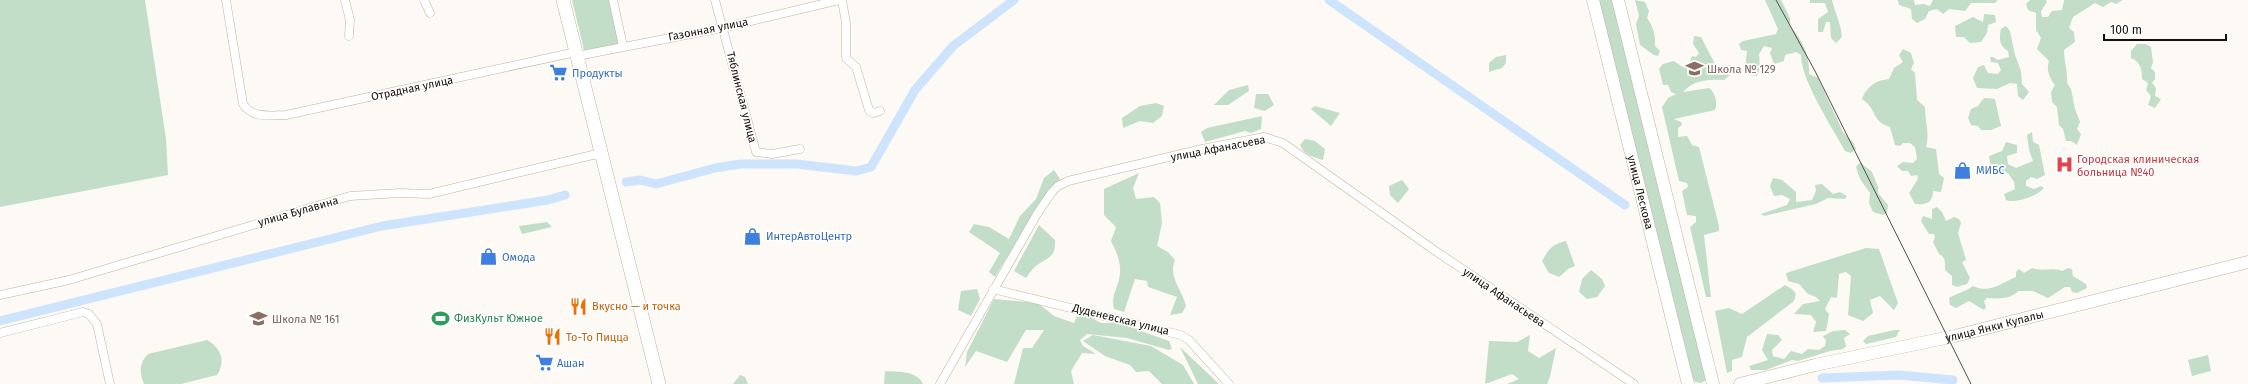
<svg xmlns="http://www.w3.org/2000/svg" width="2248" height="384" font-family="'Fira Sans',sans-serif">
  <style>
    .green { fill: #c2dec8 }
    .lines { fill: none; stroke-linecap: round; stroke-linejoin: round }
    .canal { stroke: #cee4fd; stroke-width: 9 }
    .street-casing { stroke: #c1b29c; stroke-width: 9 }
    .secondary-casing { stroke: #c1b29c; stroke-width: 13 }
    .primary-casing { stroke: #c1b29c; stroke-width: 14 }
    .street { stroke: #fff; stroke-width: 8 }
    .secondary { stroke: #fff; stroke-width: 12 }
    .primary { stroke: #fff; stroke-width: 13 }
    .tram { stroke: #534e47; stroke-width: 1 }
    .labels { text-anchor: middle; stroke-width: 3.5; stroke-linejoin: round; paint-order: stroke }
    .street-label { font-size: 11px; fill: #140f07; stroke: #fff }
    .education-label { font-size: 11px; fill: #785e54; stroke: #fff; text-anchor: start }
    .shop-label { font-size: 11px; fill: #366cbe; stroke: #fff; text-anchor: start }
    .health-label { font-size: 11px; fill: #be3a42; stroke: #fff; text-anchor: start }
    .food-label { font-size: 11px; fill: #c56008; stroke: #fff; text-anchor: start }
    .leisure-label { font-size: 11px; fill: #27864d; stroke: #fff; text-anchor: start }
  </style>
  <rect width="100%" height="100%" fill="#fdf9f5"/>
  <g class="green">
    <polygon points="0,0 145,0 166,139 168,175 0,207"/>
    <polygon points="572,0 610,0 619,41 617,44 588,51 584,50"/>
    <polygon points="1599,0 1613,0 1706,380 1701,383 1695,382 1693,378"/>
    <path d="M 1635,0 L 1645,2 L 1649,11 L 1647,18 C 1653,26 1656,36 1655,46 L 1660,51 L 1658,56 L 1654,55 L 1640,45 L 1636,24 L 1639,16 Z"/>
    <path d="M 1765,0 L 1781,0 L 1790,18 L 1790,26 C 1802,39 1810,56 1809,74 L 1818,78 L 1843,132 L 1853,142 L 1856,149 L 1851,153 L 1845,151 C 1832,127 1801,80 1801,55 L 1796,52 L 1785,55 L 1784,61 L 1774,64 L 1770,53 L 1772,48 L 1764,46 L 1759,54 L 1760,68 L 1757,76 L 1750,75 L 1745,70 L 1747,51 L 1741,50 L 1739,44 L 1743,41 L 1776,34 L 1778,29 Z"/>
    <path d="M 1810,0 L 1832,0 C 1835,13 1841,24 1842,37 L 1836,43 L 1831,38 L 1830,22 L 1826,22 L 1823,32 L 1818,32 L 1818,19 L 1828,12 L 1825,3 L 1810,3 Z"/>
    <polygon points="1898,0 1914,0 1915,5 1924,4 1930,6 1933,0 1998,0 1995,3 1971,3 1965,11 1949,9 1943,14 1937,9 1929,11 1925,19 1917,23 1912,19 1911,9 1899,5"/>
    <path d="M 2030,0 L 2046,0 L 2047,2 L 2041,11 L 2042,17 L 2048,17 L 2052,11 L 2062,10 L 2064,0 L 2123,0 L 2116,4 L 2111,2 L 2103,7 L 2095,3 L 2073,17 L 2069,28 L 2074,32 L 2075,42 L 2064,50 C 2064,62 2068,71 2067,83 L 2071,89 L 2075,109 L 2080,122 L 2077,129 L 2081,134 L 2077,145 L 2071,141 L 2066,141 L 2063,129 L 2059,125 L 2057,107 L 2052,102 L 2051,92 L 2055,85 C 2049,78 2046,69 2049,61 L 2037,49 L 2041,38 L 2036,30 L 2036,13 L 2028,10 L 2026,4 Z"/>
    <polygon points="1984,14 1995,15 1996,22 1988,25 1987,33 1981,42 1970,43 1964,37 1956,37 1955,26 1973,17 1983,22"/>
    <path d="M 2006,26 L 2010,31 L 2015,55 L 2021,71 L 2022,84 L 2029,92 L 2023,100 L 2018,96 L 2017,84 L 2010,83 L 1997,89 L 1977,88 L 1973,78 L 1978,67 L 1984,65 L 1988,73 L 1998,74 L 2001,70 L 1998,63 L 1991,62 L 1990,57 L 1993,57 L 1998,60 L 2009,57 L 2008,51 C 1999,46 1999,38 2001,29 Z"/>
    <path d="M 1694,36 L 1701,37 L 1716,66 L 1730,65 L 1735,71 L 1724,80 C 1709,79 1693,80 1683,92 L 1709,88 C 1715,92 1718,103 1715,110 L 1674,119 L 1681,122 L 1682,125 L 1678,128 L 1678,137 L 1687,136 L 1692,145 L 1699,147 L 1719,226 L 1719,231 L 1704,235 L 1711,297 L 1706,297 L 1690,227 L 1696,222 L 1696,216 L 1687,215 L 1682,191 L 1688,187 L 1687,183 L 1679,181 L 1662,107 L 1668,98 L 1676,94 L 1671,92 L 1668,85 L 1663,85 L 1659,69 L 1663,64 L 1674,61 L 1681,66 L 1689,64 L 1692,56 L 1696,57 L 1699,53 L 1693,44 Z"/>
    <path d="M 2137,44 L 2146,44 L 2151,47 L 2153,62 L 2151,68 L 2155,72 L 2155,79 L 2152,83 L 2156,88 L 2155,96 L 2161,99 L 2155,108 L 2148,105 L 2151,96 L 2146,90 L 2148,83 L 2142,79 C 2142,68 2140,62 2131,58 L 2131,51 Z"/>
    <path d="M 1903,49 L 1911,53 L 1914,63 L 1911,69 L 1915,73 L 1917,100 L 1925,107 C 1925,122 1930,133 1926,147 L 1936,149 L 1939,174 L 1944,178 L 1941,192 L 1933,191 C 1933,203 1926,205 1915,204 L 1909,193 L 1918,179 L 1917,175 L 1911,176 L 1908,171 L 1902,171 L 1897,166 L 1903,162 L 1913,163 L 1917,159 L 1915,147 L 1910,143 L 1903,143 L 1900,146 L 1895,145 L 1890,127 C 1871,121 1878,110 1862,99 C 1866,87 1876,80 1889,79 L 1894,68 L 1903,62 L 1899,55 Z"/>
    <polygon points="1506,55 1506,63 1502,68 1489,72 1489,63 1496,57"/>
    <polygon points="1248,85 1249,91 1228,105 1214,105 1229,90"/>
    <polygon points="1256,94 1268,94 1274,105 1265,111 1254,108"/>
    <polygon points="1984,98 1995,99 2001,126 1991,130 1981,130 1978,126 1971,125 1968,118 1971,109 1978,106"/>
    <polygon points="1156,103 1164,106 1162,116 1153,123 1140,121 1123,128 1122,118 1140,106"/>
    <polygon points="1315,106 1340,113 1331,126 1311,109"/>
    <polygon points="1262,116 1261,129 1251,133 1245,131 1205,142 1201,132 1207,128"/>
    <path d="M 2032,132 L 2033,142 L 2039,145 L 2045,175 L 2037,179 L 2031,177 L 2026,181 L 2026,186 L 2034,189 L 2041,186 L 2044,188 C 2038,196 2015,204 2006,200 L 2004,194 L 2015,189 L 2014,182 L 2008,173 L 2002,173 L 1999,168 L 1991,169 L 1989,156 L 2002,151 L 2006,142 L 2017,145 L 2017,153 L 2007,156 L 2008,164 L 2016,168 L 2033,161 L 2029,150 L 2027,135 Z"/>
    <path d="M 1305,139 L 1315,141 L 1325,149 L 1323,160 C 1313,157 1304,155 1300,145 Z"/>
    <polygon points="1860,162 1872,172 1878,187 1878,193 1888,205 1887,213 1883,215 1873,212 1869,203 1870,193 1860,179 1856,167"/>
    <polygon points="1054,170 1060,179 1027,224 995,277 989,272 1000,253 969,232 974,224 989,227 1009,239 1020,216 1036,199 1044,178"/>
    <path d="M 1139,173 L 1133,188 L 1136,199 L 1154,197 L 1160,203 L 1162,223 L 1157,246 L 1168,252 L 1175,260 C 1168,278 1182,289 1186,306 L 1182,313 L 1170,315 L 1177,297 L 1148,287 L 1147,281 L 1135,279 L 1124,312 L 1114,309 C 1110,296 1119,287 1120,273 C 1121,261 1116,251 1111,241 L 1116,227 L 1104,215 L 1104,189 Z"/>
    <polygon points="1773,178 1782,180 1796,192 1796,202 1812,200 1816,191 1815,185 1822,184 1833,194 1840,192 1847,196 1845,199 1828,198 1816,204 1764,216 1761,214 1787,205 1790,199 1782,195 1774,196 1770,186"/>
    <polygon points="1402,180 1409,189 1398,203 1390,195 1389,186"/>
    <path d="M 1937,207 L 1942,212 L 1946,221 L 1954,217 L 1959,219 L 1961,223 L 1958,233 L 1966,260 L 1962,262 L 1970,278 L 1967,284 L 1957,287 L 1952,285 L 1952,276 L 1945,270 C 1945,263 1946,257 1939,254 L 1933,242 L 1935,237 L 1934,234 L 1929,234 L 1921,221 L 1923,216 L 1932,219 L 1932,209 Z"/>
    <polygon points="547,222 552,227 522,234 519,226"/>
    <path d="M 1039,225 L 1055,240 C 1056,259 1048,256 1036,266 C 1032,269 1029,274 1026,278 L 1014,271 Z"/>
    <path d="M 1566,241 L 1575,266 L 1568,269 L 1559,277 L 1549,273 L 1542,261 C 1549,249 1552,244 1566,241 Z"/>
    <polygon points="1866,248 1879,249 1898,303 1894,310 1880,296 1870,300 1873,313 1863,321 1848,315 1851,276 1846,272 1839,274 1837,298 1831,297 1825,309 1829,314 1826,331 1813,332 1816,322 1811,315 1794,314 1803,304 1820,301 1816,297 1808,294 1799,284 1788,281 1786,273"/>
    <path d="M 2032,268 C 2042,272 2051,267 2062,271 L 2068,268 L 2072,269 L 2073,276 L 2086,284 L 2087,288 L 2077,293 L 2072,292 L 2070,287 L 2065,287 L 2048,298 L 2033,291 L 2018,291 C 2012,299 1997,299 1987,298 L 1984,301 L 1986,307 L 1984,310 L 1969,301 L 1956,308 L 1950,305 L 1949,298 C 1958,293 1965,292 1973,286 C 1990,294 2001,283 2016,277 L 2016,272 L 2019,269 L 2024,273 Z"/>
    <polygon points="1591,270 1602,279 1605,286 1597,297 1587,299 1579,292 1582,279"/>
    <polygon points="1785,285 1792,289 1796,294 1794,301 1747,337 1742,357 1732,360 1732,371 1727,373 1715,311 1729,308 1742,314"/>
    <polygon points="977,289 980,299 971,316 958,310 961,291"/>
    <polygon points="994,299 1038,303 1054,316 1074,323 1079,311 1101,323 1119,323 1169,341 1172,349 1169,350 1127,338 1087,334 1080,340 1083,346 1096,354 1082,353 1071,371 1074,384 1014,384 1023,348 1032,348 1044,330 1026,330 1007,362 976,351 965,367 967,352"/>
    <polygon points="1845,330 1850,334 1844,338 1846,346 1843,349 1830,351 1798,361 1792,360 1766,370 1751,370 1749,366 1768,360 1762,350 1767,334 1778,335 1782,340 1772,350 1773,356 1784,359 1791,351 1802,354 1808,349 1819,350 1825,346 1826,341 1823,336 1833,331"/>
    <polygon points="1894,330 1900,330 1896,337 1866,344 1863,341 1868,336"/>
    <polygon points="1093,335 1151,346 1183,365 1194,384 1162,384 1149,371 1136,372 1130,365 1105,356 1083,341"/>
    <polygon points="1530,335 1528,351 1539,358 1556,348 1550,377 1547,384 1507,384 1519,379 1512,374 1485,384 1489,341 1517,342"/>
    <path d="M 207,340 C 221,348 226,361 217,375 L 181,384 L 144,384 C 139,372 139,363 148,354 Z"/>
    <polygon points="1180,347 1219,384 1198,384"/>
    <polygon points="2208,355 2211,371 2192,376 2188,360"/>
    <path d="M 885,371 C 897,372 917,370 923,384 L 884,384 Z"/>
    <polygon points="740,375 745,377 748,384 733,384"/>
  </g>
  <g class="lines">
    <g class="canal">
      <polyline points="1329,0 1625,205"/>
      <polyline points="626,182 640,180 656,184 715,168 740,164 797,164 856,171 871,167 915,90 953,46 1014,0"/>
      <polyline points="0,321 382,226 548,200 565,195"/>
      <polyline points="1822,378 1899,375 1953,380"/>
    </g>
    <defs>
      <g id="street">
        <path d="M 226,0 L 243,104 C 253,119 270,115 286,115 L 576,52"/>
        <polyline points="345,0 350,20 349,36"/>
        <polyline points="424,0 430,13"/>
        <polyline points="613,0 623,46"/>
        <polyline points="715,0 756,152 772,154 800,149"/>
        <polyline points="842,0 846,23 846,58 856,67 869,110 873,113 880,111"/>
        <polyline points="577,56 722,28 839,0"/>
        <polyline points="993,289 1181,335 1189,340 1229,384"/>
        <polyline points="0,295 69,280 350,196 400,193 429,194 601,153"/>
        <polyline points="0,333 83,312 89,314 97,324 110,384"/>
        <polyline points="940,384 1037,214 1052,192 1058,186 1068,181 1202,149 1264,137 1283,143 1434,250 1634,384"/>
      </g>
      <g id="secondary">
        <path id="s1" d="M 1593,0 L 1688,384"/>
        <polyline points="1618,0 1713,384"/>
        <path id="s2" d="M 1740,384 L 1815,365 L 1955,336 L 2248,262"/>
      </g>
      <polyline id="primary" points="563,0 659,384"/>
    </defs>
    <use href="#street" class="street-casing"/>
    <use href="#secondary" class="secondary-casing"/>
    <use href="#primary" class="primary-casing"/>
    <use href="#street" class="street"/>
    <use href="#secondary" class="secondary"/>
    <use href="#primary" class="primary"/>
    <polyline class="tram" points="1776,0 1815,71 1971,384"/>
  </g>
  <defs>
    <symbol id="school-bare" viewBox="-9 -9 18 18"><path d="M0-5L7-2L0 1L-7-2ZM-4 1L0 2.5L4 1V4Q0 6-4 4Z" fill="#8d6e63" stroke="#fff" stroke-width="2.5" paint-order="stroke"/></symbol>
    <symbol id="supermarket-bare" viewBox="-9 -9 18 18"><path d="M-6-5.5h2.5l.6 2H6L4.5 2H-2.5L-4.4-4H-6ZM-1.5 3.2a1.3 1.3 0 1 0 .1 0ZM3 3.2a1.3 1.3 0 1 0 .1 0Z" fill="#3f7fe0" stroke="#fff" stroke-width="2.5" paint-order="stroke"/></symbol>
    <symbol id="hospital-bare" viewBox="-9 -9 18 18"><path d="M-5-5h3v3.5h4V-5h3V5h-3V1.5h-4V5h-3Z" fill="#e0444e" stroke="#fff" stroke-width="2.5" paint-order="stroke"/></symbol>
    <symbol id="shop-bare" viewBox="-9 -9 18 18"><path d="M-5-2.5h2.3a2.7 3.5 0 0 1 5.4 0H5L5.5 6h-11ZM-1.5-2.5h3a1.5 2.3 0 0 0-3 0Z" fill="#3f7fe0" stroke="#fff" stroke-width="2.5" paint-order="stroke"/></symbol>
    <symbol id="restaurant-bare" viewBox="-9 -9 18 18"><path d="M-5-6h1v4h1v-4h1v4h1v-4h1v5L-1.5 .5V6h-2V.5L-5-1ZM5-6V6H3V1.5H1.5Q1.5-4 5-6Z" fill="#e8710a" stroke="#fff" stroke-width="2.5" paint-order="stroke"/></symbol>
    <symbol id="stadium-bare" viewBox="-9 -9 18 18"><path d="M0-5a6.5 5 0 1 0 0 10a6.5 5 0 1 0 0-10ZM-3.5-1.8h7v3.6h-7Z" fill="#2e9e5b" stroke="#fff" stroke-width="2.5" paint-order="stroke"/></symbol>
  </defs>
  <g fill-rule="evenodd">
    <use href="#school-bare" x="1682" y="56" width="25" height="25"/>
    <use href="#supermarket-bare" x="546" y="60" width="25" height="25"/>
    <use href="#hospital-bare" x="2052" y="152" width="25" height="25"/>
    <use href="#shop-bare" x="1950" y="158" width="25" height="25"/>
    <use href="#shop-bare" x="740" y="224" width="25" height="25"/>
    <use href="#shop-bare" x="476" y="244" width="25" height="25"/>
    <use href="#restaurant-bare" x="566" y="294" width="25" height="25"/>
    <use href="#stadium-bare" x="428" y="306" width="25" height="25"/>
    <use href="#school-bare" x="246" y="306" width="25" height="25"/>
    <use href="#restaurant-bare" x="540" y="324" width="25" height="25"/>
    <use href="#supermarket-bare" x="532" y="350" width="25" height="25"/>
  </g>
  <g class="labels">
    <g class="street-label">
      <text transform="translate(708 29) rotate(-11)" y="4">Газонная улица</text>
      <text transform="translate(412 88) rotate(-12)" y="4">Отрадная улица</text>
      <text transform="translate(742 97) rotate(76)" y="4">Тяблинская улица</text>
      <text transform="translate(1218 148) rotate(-11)" y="4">улица Афанасьева</text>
      <text dy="4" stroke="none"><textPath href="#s1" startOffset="198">улица Лескова</textPath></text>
      <text transform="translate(298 211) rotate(-16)" y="4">улица Булавина</text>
      <text transform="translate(1504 297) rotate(34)" y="4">улица Афанасьева</text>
      <text transform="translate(1121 319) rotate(14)" y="4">Дуденевская улица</text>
      <text dy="4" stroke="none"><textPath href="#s2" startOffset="261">улица Янки Купалы</textPath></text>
    </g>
    <g class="education-label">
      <text x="1707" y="73">Школа № 129</text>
      <text x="272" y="323">Школа № 161</text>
    </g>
    <g class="shop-label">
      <text x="572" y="77">Продукты</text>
      <text x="1976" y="174">МИБС</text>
      <text x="766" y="240">ИнтерАвтоЦентр</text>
      <text x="502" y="261">Омода</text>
      <text x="557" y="367">Ашан</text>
    </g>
    <g class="health-label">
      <text x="2077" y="163">Городская клиническая<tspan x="2077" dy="13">больница №40</tspan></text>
    </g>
    <g class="food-label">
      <text x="592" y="310">Вкусно — и точка</text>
      <text x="566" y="341">То-То Пицца</text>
    </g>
    <g class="leisure-label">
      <text x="454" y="322">ФизКульт Южное</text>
    </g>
  </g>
  <path d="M2104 34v6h122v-6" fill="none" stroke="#140f07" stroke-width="2"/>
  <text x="2110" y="34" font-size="12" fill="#140f07" stroke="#ffffff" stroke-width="3" paint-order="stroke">100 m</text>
</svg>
